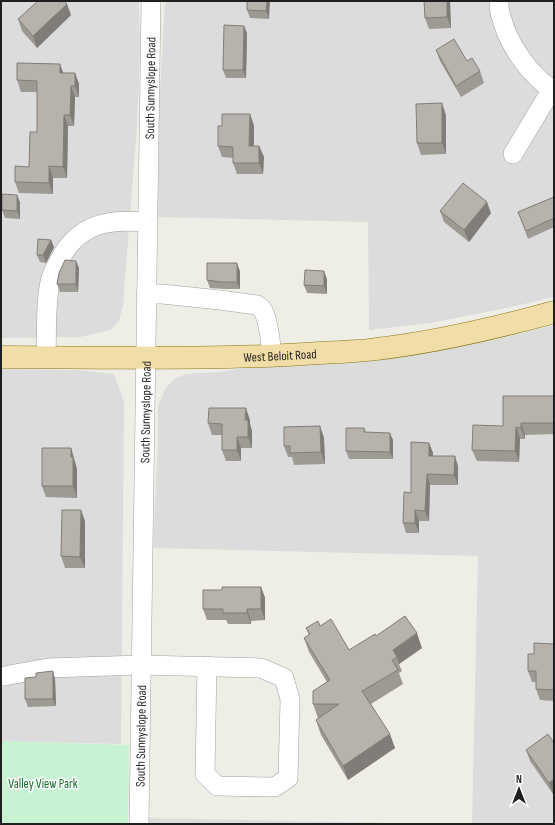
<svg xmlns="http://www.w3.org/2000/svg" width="555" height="825" font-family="'Sofia Sans Condensed',sans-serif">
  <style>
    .residential { fill: #dddcdc }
    .park { fill: #c8f3d2 }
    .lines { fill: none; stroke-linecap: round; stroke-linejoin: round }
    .minor-casing { stroke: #a0a0a0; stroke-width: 20 }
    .major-casing { stroke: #887311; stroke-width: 23 }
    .minor { stroke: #fff; stroke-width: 19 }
    .major { stroke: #f1dda8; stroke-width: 22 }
    .wall { fill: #9d9a94 }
    .shaded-wall { fill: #807d78 }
    .building { fill: #b7b3ac; stroke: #807d78 }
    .labels { text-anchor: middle; stroke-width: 3; stroke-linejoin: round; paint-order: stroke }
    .street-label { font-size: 13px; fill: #1f1f1f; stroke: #fff }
    .park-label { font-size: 13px; fill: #18712d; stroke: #fff }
  </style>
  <rect width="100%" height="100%" fill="#eeede6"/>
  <g class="residential">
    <polygon points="1,1 139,1 140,52 137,126 123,305 119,321 110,330 80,337 1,338"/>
    <polygon points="165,1 554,1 554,297 511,307 430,323 369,330 368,222 158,217 159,109"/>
    <polygon points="554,325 554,824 472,824 478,556 153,548 158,442 158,407 165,389 174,379 186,374 219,372 252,367 333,363 419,354 498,339"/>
    <polygon points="1,369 77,370 114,374 124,402 121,744 1,741"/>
    <polygon points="148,818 444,824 148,824"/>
  </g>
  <polygon class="park" points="1,741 129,745 128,824 1,824"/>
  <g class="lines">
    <defs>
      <g id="minor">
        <path d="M 499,1 C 499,6 499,12 501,16 C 508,44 529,75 554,91"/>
        <polyline points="513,154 552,89"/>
        <path d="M 146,294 L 162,294 L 220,300 L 257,305 C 259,307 260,307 262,309 C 268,317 271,345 272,355"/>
        <path d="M 46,357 C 47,333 45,301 51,278 C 53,272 56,266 59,261 C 69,241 85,227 107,223 C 120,220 134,221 147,222"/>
        <polyline points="4,676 48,668 141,665 261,668 284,678 290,699 288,778 275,787 217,786 205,774 207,666"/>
        <path id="s1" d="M 139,824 L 151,1"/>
      </g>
      <g id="major">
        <path id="s2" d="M 1,357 C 89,358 177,359 264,356 C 290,355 315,353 340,352 C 352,351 364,351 376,349 C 436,342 496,328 554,312"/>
      </g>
    </defs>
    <use href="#minor" class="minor-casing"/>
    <use href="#major" class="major-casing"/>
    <use href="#minor" class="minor"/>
    <use href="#major" class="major"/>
  </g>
  <g class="wall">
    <polygon points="247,1 269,1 269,19 250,18 247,10"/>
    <polygon points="422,1 450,1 451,28 429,29 425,18 424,1"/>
    <polygon points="71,15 37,48 22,31 18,19"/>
    <polygon points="244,26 247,33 246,78 226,78 223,70"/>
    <polygon points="436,50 467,61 480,71 484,83 461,97 440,61"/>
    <polygon points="60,64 63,73 75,73 79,84 79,97 75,97 74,126 68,126 67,178 53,178 53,194 19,193 15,182 29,167 37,132 37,92 21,92 17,80"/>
    <polygon points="250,114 254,126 254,146 259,146 264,157 263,174 237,174 233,163 233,158 222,157 218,146 222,126"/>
    <polygon points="446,115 446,154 421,155 417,143"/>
    <polygon points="554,197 554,227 528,239 518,212"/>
    <polygon points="20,202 20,219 5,218 2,210"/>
    <polygon points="440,211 491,213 469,242 444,222"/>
    <polygon points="51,240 54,247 46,263 40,262 37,255"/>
    <polygon points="76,261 79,268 78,292 60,292 57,284"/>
    <polygon points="240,271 240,289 224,289 210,288 207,280"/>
    <polygon points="327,279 327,294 307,293 304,285"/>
    <polygon points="554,396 554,434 525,435 525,439 520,439 519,462 477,461 472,450 503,426"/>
    <polygon points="250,420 250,424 252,431 252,448 241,448 241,461 226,461 222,450 222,435 212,435 208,423"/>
    <polygon points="320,426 324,438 325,464 294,465 292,457 288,457 284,446"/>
    <polygon points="364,428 366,432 393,440 393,459 349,459 346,451"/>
    <polygon points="429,443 433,453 433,456 458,466 458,485 430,485 429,521 419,521 419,533 406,533 403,523 411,493"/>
    <polygon points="71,448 77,469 77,498 46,497 42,486"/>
    <polygon points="85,521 85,568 65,568 61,556"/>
    <polygon points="261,587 265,598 265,620 251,621 251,624 228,624 226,620 207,620 203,609 222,590"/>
    <polygon points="320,626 349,650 376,636 422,648 399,664 402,671 399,673 403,684 371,704 395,748 348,780 321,735 316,720 319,718 318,718 313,704 327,682 309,652 304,638 309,635 306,628"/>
    <polygon points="554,644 554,701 540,700 536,689 536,682 532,682 528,671 534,654"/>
    <polygon points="55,679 56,706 28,707 25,699"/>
    <polygon points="554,743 553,794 530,761 526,750"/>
  </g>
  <g class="shaded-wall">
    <polygon points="267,1 269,1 270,2 269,19 266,11"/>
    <polygon points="447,1 450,1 451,28 447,17"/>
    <polygon points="67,4 71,15 37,48 33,36"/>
    <polygon points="244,26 247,33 246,78 243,70"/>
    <polygon points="60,64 64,75 60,73"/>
    <polygon points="75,73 79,84 79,97 75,86"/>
    <polygon points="71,86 75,97 74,126 70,115"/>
    <polygon points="442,103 446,115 446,154 442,143"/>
    <polygon points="250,114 254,126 254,157 249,146"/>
    <polygon points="64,115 68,126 67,178 63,167"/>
    <polygon points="259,146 264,157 263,174 259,163"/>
    <polygon points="49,166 53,178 53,194 49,183"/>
    <polygon points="17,195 20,202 20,219 17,211"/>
    <polygon points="487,202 491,213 469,242 464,230"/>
    <polygon points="51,240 54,247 46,263 43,255"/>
    <polygon points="76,261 79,268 78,292 76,284"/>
    <polygon points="237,263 240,271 240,289 237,282"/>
    <polygon points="324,271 327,279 327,294 324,286"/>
    <polygon points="246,408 250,420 250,424 252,431 252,448 248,437 245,420"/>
    <polygon points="521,423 525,435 525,439 521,428"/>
    <polygon points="320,426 324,438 325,464 321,452"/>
    <polygon points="516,427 520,439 519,462 515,451"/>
    <polygon points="390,433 393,440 393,459 390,452"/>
    <polygon points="237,437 241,448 241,461 237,450"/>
    <polygon points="429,443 433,453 433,466 429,456"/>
    <polygon points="71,448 77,469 77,498 73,486 71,457"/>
    <polygon points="455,456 458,466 458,485 454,475"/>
    <polygon points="427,474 430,485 429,521 425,511"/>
    <polygon points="81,510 85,521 85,568 80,557"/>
    <polygon points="415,510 419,521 419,533 415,523"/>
    <polygon points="261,587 265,598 265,620 261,609"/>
    <polygon points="247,609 251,621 251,624 247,613"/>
    <polygon points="417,633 422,648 399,664 397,657 393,650"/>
    <polygon points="53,671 55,679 56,706 53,699"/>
    <polygon points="390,734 395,748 348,780 343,766"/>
    <polygon points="554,779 554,793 553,794 549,783"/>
  </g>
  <g class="building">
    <polygon points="38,1 64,1 67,4 33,36 18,19"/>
    <polygon points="247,1 267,1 266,11 247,10"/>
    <polygon points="424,1 447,1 447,17 425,18"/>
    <polygon points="224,25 244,26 243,70 223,70"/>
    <polygon points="454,39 467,61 472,58 480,71 456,86 436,50"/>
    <polygon points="17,63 60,64 60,73 75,73 75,86 71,86 70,115 64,115 63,167 49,166 49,183 15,182 15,166 29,167 30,132 37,132 37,81 17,80"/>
    <polygon points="442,103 442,143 417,143 416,104"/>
    <polygon points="222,114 250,114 249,146 259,146 259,163 233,163 233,147 218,146 218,126 222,126"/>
    <polygon points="463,183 487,202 464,230 440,211"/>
    <polygon points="2,194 17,195 17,211 2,210"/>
    <polygon points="554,197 554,218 526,231 518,212"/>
    <polygon points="38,239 51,240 43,255 37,255"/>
    <polygon points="65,260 76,261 76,284 57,284 59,273"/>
    <polygon points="207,263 237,263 237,282 221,282 207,280"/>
    <polygon points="305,270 324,271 324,286 304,285"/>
    <polygon points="503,396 554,396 554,423 521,423 521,428 516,427 515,451 472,450 473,425 503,426"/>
    <polygon points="209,408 246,408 245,420 248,420 248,437 237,437 237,450 222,450 222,424 208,423"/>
    <polygon points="320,426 321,452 290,453 290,446 284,446 284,427"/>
    <polygon points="346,428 364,428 364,432 390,433 390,452 346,451"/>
    <polygon points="411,442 429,443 429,456 455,456 454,475 427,474 425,511 415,510 415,523 403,523 404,492 411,493"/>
    <polygon points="42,448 71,448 71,457 73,457 73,486 42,486"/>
    <polygon points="62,510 81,510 80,557 61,556"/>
    <polygon points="222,587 261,587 261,609 247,609 247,613 223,613 223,609 203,609 203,590 222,590"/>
    <polygon points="405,616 417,633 393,650 397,657 392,660 398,670 362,691 390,734 343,766 316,720 339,704 313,704 313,691 330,680 304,638 310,634 306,628 318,621 320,626 331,619 349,650 375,634 376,636"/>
    <polygon points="534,643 554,644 554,690 536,689 536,671 528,671 528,654 534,654"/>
    <polygon points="53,671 53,699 25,699 25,678 36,677 36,673"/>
    <polygon points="548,734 554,743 554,779 549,783 526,750"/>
  </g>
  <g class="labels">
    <g class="street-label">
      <text dy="5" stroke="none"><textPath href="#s1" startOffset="736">South Sunnyslope Road</textPath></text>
      <text dy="5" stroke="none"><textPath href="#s2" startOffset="279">West Beloit Road</textPath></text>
      <text dy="5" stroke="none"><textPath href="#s1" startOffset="412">South Sunnyslope Road</textPath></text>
      <text dy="5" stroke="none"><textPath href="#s1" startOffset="88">South Sunnyslope Road</textPath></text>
    </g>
    <g class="park-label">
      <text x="43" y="788">Valley View Park</text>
    </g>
  </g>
  <rect width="555" height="825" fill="none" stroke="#1f1f1f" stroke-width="4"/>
  <g transform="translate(519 789)" stroke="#ffffff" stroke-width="3" paint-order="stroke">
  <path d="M0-3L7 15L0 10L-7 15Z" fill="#1f1f1f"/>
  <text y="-6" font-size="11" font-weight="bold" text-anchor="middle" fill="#1f1f1f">N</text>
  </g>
</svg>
